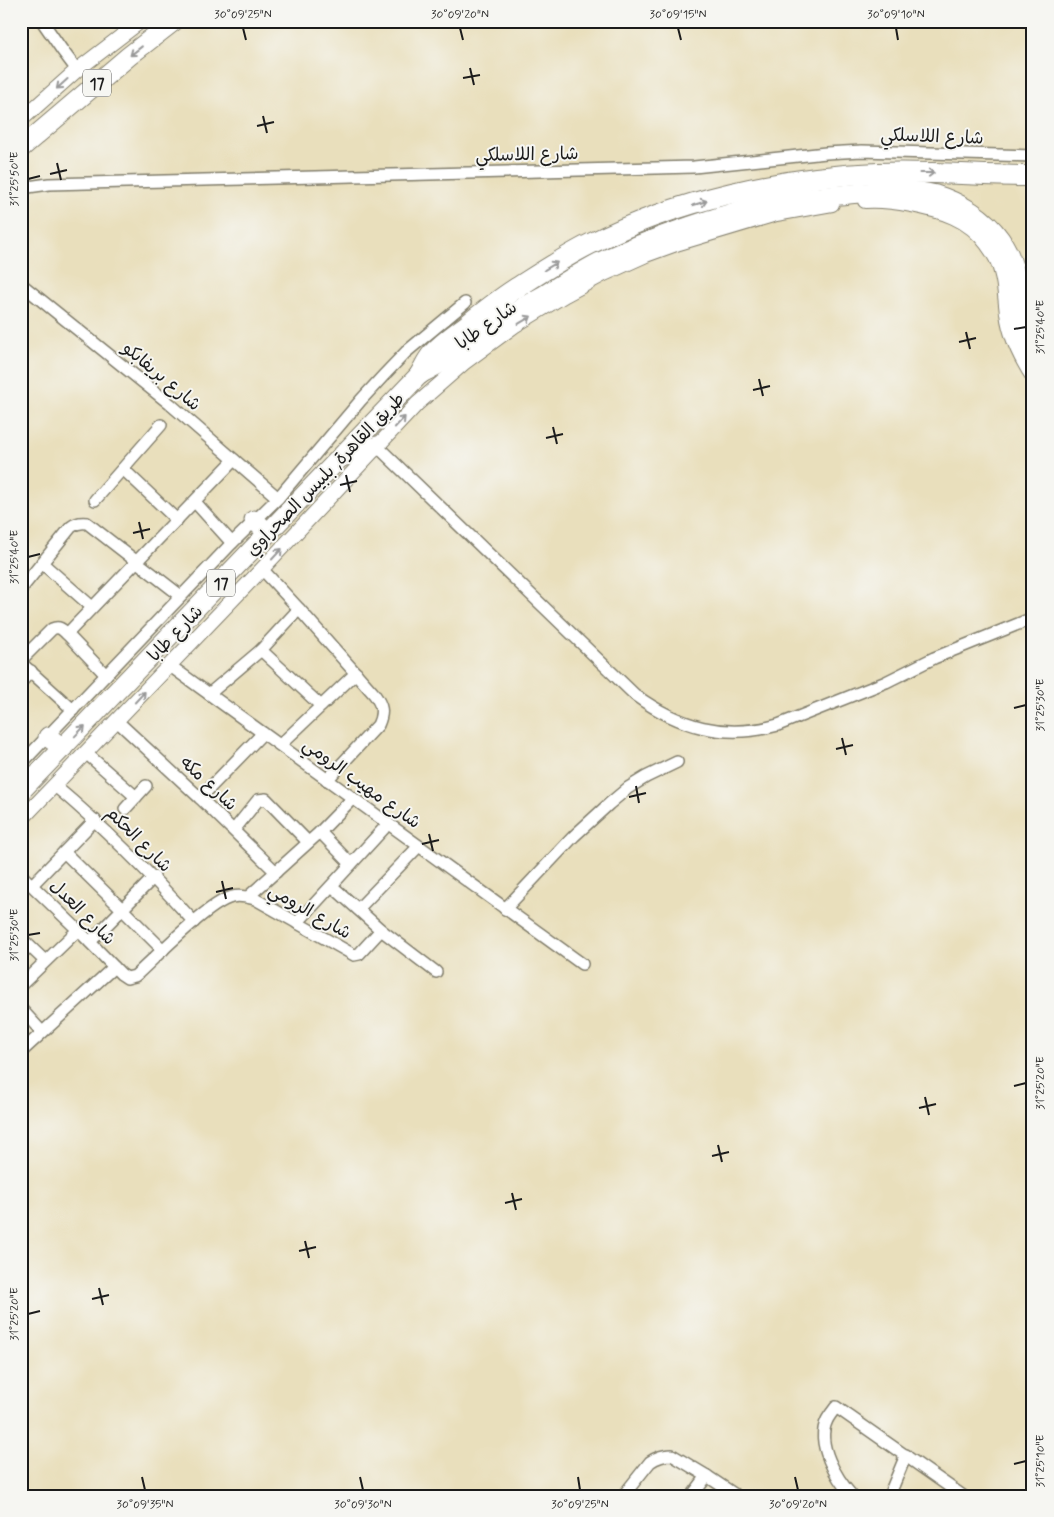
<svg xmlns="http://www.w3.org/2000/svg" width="1054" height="1517" font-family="Mynerve,'Playpen Sans Arabic',sans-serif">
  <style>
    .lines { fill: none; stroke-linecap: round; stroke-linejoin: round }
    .minor-casing { stroke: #827e6c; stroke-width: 14 }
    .tertiary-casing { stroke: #827e6c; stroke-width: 16 }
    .trunk-casing { stroke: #827e6c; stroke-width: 21 }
    .motorway-casing { stroke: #827e6c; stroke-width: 22 }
    .minor { stroke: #fff; stroke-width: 11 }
    .tertiary { stroke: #fff; stroke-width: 14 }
    .trunk { stroke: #fff; stroke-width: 19 }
    .motorway { stroke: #fff; stroke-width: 20 }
    .oneway { stroke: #999 }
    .ticks { fill: none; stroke: #1c1c1c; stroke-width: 2 }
    .labels { text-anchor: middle; stroke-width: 4; stroke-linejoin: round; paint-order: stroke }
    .shield { fill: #f6f6f2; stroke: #5d5d5c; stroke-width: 1 }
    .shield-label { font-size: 16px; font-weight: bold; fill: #1c1c1c }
    .street-label { font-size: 18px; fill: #1c1c1c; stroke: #f6f6f2 }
    .neatline { fill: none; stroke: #1c1c1c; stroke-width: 2 }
    .ticks-label { font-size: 12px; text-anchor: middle; fill: #1c1c1c }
  </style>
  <rect width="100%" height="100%" fill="#f6f6f2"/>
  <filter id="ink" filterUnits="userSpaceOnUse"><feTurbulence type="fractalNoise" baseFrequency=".02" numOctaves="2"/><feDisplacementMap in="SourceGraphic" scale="10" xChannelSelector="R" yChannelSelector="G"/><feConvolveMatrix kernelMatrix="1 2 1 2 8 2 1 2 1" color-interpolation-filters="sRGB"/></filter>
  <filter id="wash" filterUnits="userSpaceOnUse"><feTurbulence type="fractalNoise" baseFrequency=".0096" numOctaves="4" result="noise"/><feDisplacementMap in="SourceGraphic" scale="20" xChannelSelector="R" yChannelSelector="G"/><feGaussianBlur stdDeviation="1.12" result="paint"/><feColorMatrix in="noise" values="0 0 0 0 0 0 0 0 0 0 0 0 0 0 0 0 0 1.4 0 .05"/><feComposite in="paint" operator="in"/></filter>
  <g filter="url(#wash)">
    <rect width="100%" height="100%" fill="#e9dfbc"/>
  </g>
  <g filter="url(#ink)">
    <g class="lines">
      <defs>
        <g id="minor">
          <polyline points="42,21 62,50 77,70"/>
          <polyline points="21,188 49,184 694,167 826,153 862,151 1033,156"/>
          <polyline points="21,284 170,404 278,498"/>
          <path d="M 377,446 L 635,695 C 679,727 724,740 778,725 L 886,682 L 934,658 L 1033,618"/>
          <polyline points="123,469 177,520"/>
          <polyline points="95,500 161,425"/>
          <polyline points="195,502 232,543"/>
          <polyline points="42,563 92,607"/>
          <polyline points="262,569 299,609"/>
          <path d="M 21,589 L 71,527 C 76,523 81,522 87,523 L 181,596"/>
          <polyline points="67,634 234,460"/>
          <polyline points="261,650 321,706"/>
          <path d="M 21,660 L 52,629 C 59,626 62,629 67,634 L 106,675"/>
          <polyline points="21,663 73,710"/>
          <polyline points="169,665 582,964"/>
          <polyline points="21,682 31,671"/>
          <path d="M 209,694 L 261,650 L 299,609 L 374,694 C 382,705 384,712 378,725 L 327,780"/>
          <polyline points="117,721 200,798 276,872"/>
          <polyline points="280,745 356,673"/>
          <polyline points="86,753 136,797"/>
          <polyline points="21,764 232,543 278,498 361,400 384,375 406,352 465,303"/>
          <path d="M 55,786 C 105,828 150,873 194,922"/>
          <polyline points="200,798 263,733"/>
          <polyline points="125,809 146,786"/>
          <polyline points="234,830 258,800 266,799 308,842"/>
          <polyline points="320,832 351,864"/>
          <polyline points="64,852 122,909 163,950"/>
          <path d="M 21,875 L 78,930 L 121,974 L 127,978 L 135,976 C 156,957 208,903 232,897 C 240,895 248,897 255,899 L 354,955 L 359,954 L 381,930"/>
          <polyline points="32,885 95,820"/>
          <polyline points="332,886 381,930 436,972"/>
          <polyline points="248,897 320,832 353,798"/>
          <polyline points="358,909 419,846"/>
          <polyline points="505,909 574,836 609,804 628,788 646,777 677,762"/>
          <polyline points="297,923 388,824"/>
          <polyline points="21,938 45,961"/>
          <polyline points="90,942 154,877"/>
          <polyline points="21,985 78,930"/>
          <polyline points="21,1009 42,1032"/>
          <polyline points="21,1052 114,967"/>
          <path d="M 623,1496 L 650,1462 C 657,1457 663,1455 672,1455 L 707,1476 L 737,1496"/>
          <polyline points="692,1496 707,1476"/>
          <path d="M 852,1496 C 837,1479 815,1444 827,1420 C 829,1416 833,1411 836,1407 L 963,1496"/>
          <polyline points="889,1496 906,1455"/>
        </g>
        <g id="tertiary">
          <polyline points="21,120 77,70 141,21"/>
          <path d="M 865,201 C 881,200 896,202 911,205 C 942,211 968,218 987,244 C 993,252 999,262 1001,272 C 1005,285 1005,299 1007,313 C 1010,337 1020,357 1033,377"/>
          <polyline points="21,820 262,569 417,404 465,362 514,326 565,295 604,274 646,255 679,243 776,214 832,204"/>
        </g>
        <g id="trunk">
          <polyline points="21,148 129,56 174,21"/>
          <polyline points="341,457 360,453 377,446"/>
          <polyline points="254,520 268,533"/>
          <polyline points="48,737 63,748"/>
          <path d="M 21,791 L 420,374 C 451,359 478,338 506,318 C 518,310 531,302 544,295 C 562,284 581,272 600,262 C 635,245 672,232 709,220 C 730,214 752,206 774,202 C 799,198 824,197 849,194 C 877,192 909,188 936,195 C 960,202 985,218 1000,239 C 1023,271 1016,313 1033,347"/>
        </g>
        <path id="motorway" d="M 420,374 C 424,367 427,360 432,354 C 442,343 455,334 467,325 C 483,312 498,300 515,289 C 540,273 564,257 590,244 C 677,200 780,177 878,173 C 930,171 981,176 1033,176"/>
      </defs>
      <use href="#minor" class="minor-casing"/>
      <use href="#tertiary" class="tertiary-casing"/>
      <use href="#trunk" class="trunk-casing"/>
      <use href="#motorway" class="motorway-casing"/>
      <use href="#minor" class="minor"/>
      <use href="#tertiary" class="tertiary"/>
      <use href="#trunk" class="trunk"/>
      <use href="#motorway" class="motorway"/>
    </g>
    <defs><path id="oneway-shaft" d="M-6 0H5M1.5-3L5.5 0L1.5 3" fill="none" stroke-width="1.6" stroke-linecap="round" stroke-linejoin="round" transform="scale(1.25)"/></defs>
    <g class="oneway">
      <use href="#oneway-shaft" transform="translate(136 51) rotate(142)"/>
      <use href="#oneway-shaft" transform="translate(62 84) rotate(138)"/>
      <use href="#oneway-shaft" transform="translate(927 173)"/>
      <use href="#oneway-shaft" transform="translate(700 203) rotate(-17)"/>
      <use href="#oneway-shaft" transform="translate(551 266) rotate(-31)"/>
      <use href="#oneway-shaft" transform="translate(525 320) rotate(-31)"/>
      <use href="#oneway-shaft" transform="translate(400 422) rotate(-47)"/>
      <use href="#oneway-shaft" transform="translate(277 554) rotate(-47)"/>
      <use href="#oneway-shaft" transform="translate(140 697) rotate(-47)"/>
      <use href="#oneway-shaft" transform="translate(80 731) rotate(-46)"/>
    </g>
  </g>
  <path class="ticks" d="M 243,28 L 246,40M 460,28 L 463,40M 678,28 L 681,40M 896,28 L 898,40M 470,68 L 474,85M 463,78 L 480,75M 263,116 L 267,133M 257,126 L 274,122M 57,163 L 61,180M 50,174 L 67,170M 28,179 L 40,176M 1014,329 L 1026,327M 966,332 L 970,349M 959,342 L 976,338M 759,379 L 763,396M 753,390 L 770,386M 553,427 L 557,444M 546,438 L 563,434M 346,475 L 350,492M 340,485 L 357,481M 139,522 L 143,539M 133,533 L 150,529M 28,557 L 40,554M 1014,708 L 1026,705M 842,738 L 846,755M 836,749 L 853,745M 636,786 L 639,803M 629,797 L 646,793M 429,834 L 433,851M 422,844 L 439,840M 222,881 L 226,899M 216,892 L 233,888M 28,935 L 40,933M 1014,1086 L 1026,1083M 925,1097 L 929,1115M 919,1108 L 936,1104M 718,1145 L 722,1162M 712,1156 L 729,1152M 512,1193 L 516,1210M 505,1203 L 522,1199M 305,1241 L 309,1258M 299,1251 L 316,1247M 99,1288 L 103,1305M 92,1299 L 109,1295M 28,1314 L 40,1311M 1014,1464 L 1026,1461M 142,1477 L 145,1490M 360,1477 L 363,1490M 578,1477 L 580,1490M 795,1477 L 798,1490"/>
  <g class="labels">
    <g class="shield">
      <rect x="83" y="69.5" width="28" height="27" rx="4"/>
      <rect x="207" y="569.5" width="28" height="27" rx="4"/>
    </g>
    <g class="shield-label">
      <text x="97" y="89">17</text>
      <text x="221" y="589">17</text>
    </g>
    <g class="street-label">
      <text transform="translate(932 136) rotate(2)" y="6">شارع اللاسلكي</text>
      <text transform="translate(527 154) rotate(-1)" y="6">شارع اللاسلكي</text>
      <text transform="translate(486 325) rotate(-35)" y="6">شارع طابا</text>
      <text transform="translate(162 376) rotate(40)" y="6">شارع بريفابكو</text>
      <text transform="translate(325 474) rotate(-46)" y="6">طريق القاهرة, بلبيس الصحراوي</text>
      <text transform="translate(175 633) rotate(-46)" y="6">شارع طابا</text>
      <text transform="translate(209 783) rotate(43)" y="6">شارع مكه</text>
      <text transform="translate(362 783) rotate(36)" y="6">شارع مهيب الرومي</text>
      <text transform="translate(139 839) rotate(45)" y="6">شارع الحكم</text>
      <text transform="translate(310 911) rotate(30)" y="6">شارع الرومي</text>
      <text transform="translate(83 912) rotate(45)" y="6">شارع العدل</text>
    </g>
  </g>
  <rect width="1054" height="1517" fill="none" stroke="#f6f6f2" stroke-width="55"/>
  <rect x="28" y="28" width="998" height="1462" class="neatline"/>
  <g class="ticks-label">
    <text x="243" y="18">30°09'25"N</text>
    <text x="460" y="18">30°09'20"N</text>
    <text x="678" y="18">30°09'15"N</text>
    <text x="896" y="18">30°09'10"N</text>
    <text transform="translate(14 179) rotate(-90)" y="4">31°25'50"E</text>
    <text transform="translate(1040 327) rotate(-90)" y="4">31°25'40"E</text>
    <text transform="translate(14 557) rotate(-90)" y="4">31°25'40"E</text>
    <text transform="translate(1040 705) rotate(-90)" y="4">31°25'30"E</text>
    <text transform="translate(14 935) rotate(-90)" y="4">31°25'30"E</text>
    <text transform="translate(1040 1083) rotate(-90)" y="4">31°25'20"E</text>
    <text transform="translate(14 1314) rotate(-90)" y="4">31°25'20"E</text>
    <text transform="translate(1040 1461) rotate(-90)" y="4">31°25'10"E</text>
    <text x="145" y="1508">30°09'35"N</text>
    <text x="363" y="1508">30°09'30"N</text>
    <text x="580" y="1508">30°09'25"N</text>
    <text x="798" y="1508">30°09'20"N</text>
  </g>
</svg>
